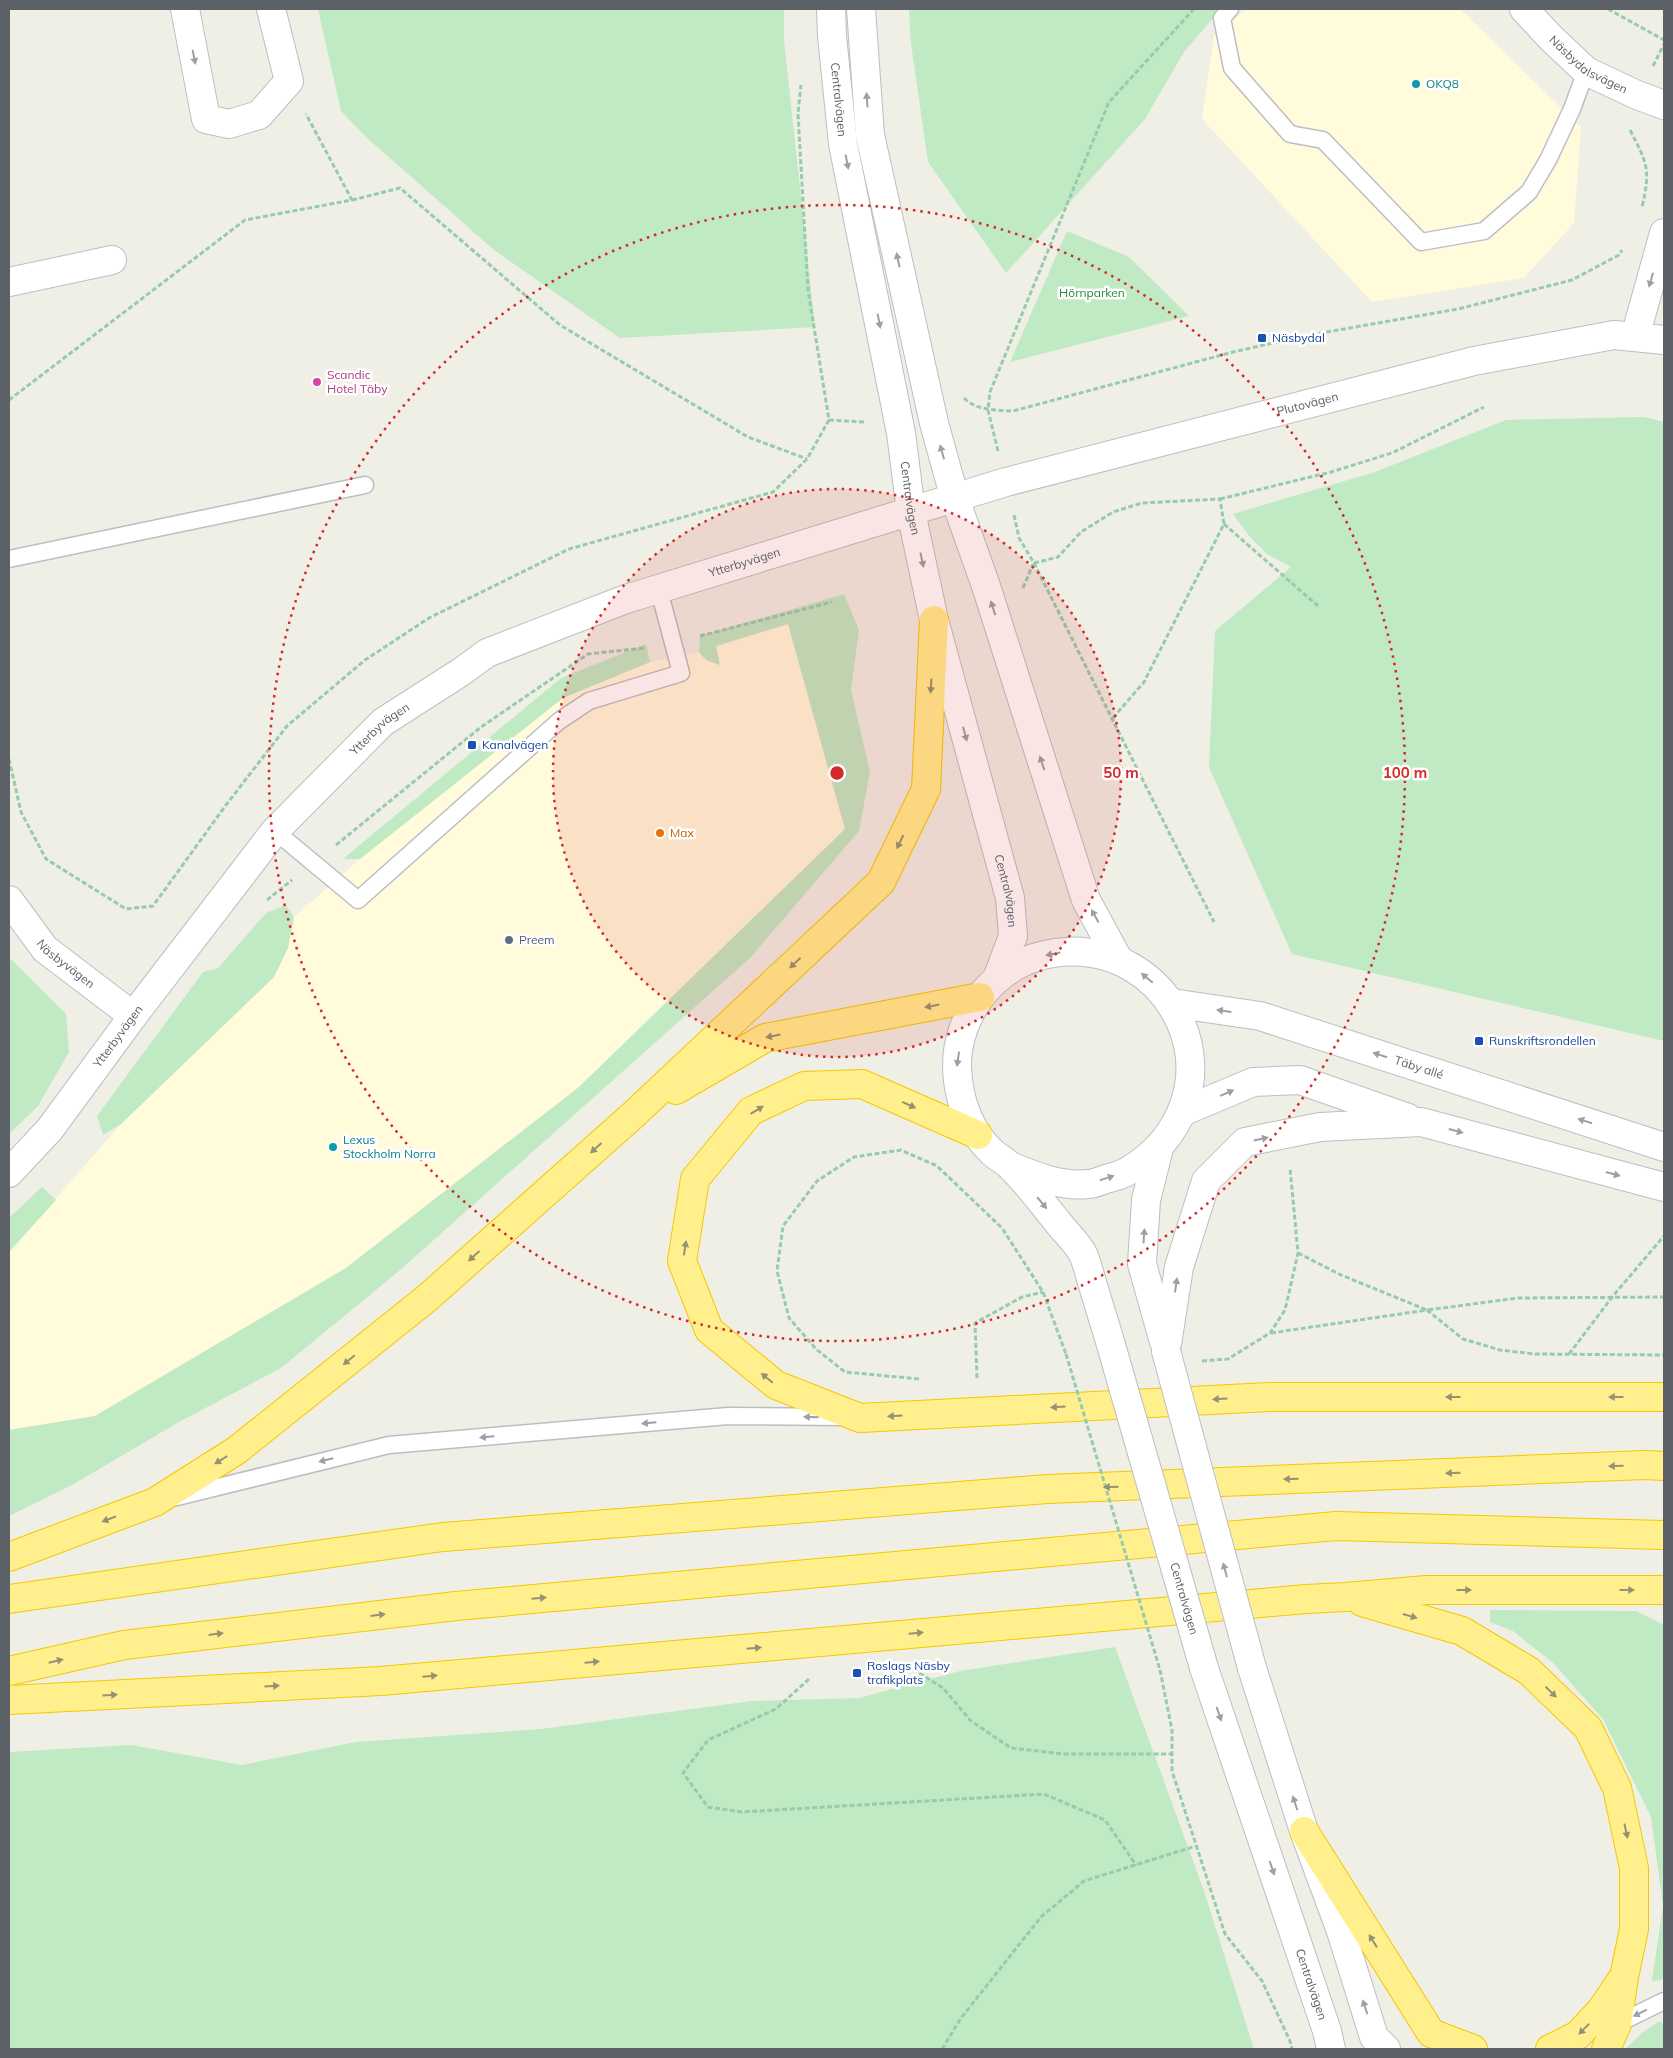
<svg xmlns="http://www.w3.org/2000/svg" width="1673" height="2058" font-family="Mulish,sans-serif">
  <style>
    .commercial { fill: #fffbdb }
    .green { fill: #bfeac4 }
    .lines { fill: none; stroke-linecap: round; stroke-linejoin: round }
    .service-casing { stroke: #bcbec5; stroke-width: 19 }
    .minor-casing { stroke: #bcbec5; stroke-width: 30 }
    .tertiary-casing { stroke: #bcbec5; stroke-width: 30 }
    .motorway-casing { stroke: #f5c700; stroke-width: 30 }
    .path { stroke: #96ccad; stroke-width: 3; stroke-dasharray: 5 2.5; stroke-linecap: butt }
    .service { stroke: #fff; stroke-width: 16 }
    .minor { stroke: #fff; stroke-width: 28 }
    .tertiary { stroke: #fff; stroke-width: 28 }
    .motorway { stroke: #fff08d; stroke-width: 28 }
    .tertiary-bridge-casing { stroke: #bcbec5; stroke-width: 30; stroke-linecap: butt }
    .path-bridge { stroke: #96ccad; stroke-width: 3; stroke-dasharray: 5 2.5; stroke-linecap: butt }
    .tertiary-bridge { stroke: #fff; stroke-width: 28 }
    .oneway { fill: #9da0a4 }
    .oneway2 { fill: #959274 }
    .ring { fill: none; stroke: #d62828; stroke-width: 2.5; stroke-dasharray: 2.5 5 }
    .culture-dot { fill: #0f9aa8; stroke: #fff; stroke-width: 2 }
    .transit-dot { fill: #1a4fb4; stroke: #fff; stroke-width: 2 }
    .hotel-dot { fill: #d1479c; stroke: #fff; stroke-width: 2 }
    .food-dot { fill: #e8710a; stroke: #fff; stroke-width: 2 }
    .service-dot { fill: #5c6f8a; stroke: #fff; stroke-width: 2 }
    .labels { text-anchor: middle; stroke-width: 5; stroke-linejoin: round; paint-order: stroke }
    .street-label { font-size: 12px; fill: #5c6067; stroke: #fff }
    .culture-label { font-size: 12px; fill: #0d838f; stroke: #fff; text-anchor: start }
    .park-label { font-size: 12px; fill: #2c853c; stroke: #fff }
    .transit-label { font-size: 12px; fill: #164399; stroke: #fff; text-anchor: start }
    .hotel-label { font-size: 12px; fill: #b23c85; stroke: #fff; text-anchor: start }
    .food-label { font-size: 12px; fill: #c56008; stroke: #fff; text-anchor: start }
    .service-label { font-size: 12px; fill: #4e5e75; stroke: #fff; text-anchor: start }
    .centre { fill: #d62828; stroke: #fff; stroke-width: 2.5 }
    .ring-label { font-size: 15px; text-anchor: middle; font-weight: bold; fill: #d62828; stroke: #fff; stroke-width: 5; stroke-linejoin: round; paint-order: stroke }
  </style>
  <rect width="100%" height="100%" fill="#f0efe5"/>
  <g class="commercial">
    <polygon points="1246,9 1460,9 1581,127 1574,223 1524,278 1372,302 1202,119 1214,36"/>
    <polygon points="788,624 845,829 579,1087 346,1268 95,1416 9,1430 9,1252 121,1124 274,977 288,948 294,917 360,859 563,698 650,662 699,652"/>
  </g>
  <g class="green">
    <polygon points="318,9 784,9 784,40 815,327 620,338 494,250 366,137 341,111"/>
    <polygon points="909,9 1221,9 1184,52 1145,119 1006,273 928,162 911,44"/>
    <polygon points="1067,231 1129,257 1189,316 1010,362"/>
    <polygon points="1644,417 1664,422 1664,1041 1292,954 1209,767 1215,631 1291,567 1267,554 1250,537 1233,514 1375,472 1506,420"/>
    <polygon points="844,594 859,630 851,690 870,772 859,831 750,958 399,1271 281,1368 179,1422 72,1485 9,1516 9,1430 95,1416 346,1268 579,1087 845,829 788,624 716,646 720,665 706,660 699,652 700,636"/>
    <polygon points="646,644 650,662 563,698 360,859 343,859 561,678"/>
    <polygon points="286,905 294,917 288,948 274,977 121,1124 103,1135 97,1116 203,972 218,968 266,913"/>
    <polygon points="9,959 11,959 66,1014 69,1052 38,1106 9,1134"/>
    <polygon points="42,1187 56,1200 9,1252 9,1218"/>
    <polygon points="1490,1610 1636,1611 1664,1625 1664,1977 1661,1980 1652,1981 1663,1906 1651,1817 1603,1719 1553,1663 1513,1631 1490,1622"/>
    <polygon points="1115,1647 1204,1891 1254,2049 9,2049 9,1752 132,1745 242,1765 356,1742 541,1729 752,1701 859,1698 960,1671"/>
    <polygon points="1660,2021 1664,2025 1664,2049 1625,2049 1643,2032"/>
  </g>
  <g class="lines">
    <defs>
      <g id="service">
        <polyline points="1230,9 1222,18 1232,68 1290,134 1323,140 1421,242 1484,231 1529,192 1548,160 1572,109 1586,71"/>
        <polyline points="9,559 365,485"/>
        <polyline points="275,831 358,900 559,721 589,701 681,673 659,590"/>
        <polyline points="177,1497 389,1445 728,1416 842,1417"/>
        <polyline points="1617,2024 1664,2001"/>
      </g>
      <g id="minor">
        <polyline points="185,9 206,119 229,124 259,115 289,81 271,9"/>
        <path id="s1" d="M 1524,9 L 1550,37 L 1586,71 L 1637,95 L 1664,105"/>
        <polyline points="9,282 112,260"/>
        <polyline points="1635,337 1664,233"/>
        <path id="s2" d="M 9,900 L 45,949 L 133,1016"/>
      </g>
      <g id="tertiary">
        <path id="s3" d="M 831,9 L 832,36 L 843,144 L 901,433 L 911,512 L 934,620 L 1010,898 L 1013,936 L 997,979"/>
        <polyline points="861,9 870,135 934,423 955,499 986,586 1086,900 1118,959"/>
        <path id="s4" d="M 1172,1003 L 1260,1016 L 1664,1147"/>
        <polyline points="1182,1112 1253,1082 1300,1080 1408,1118"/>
        <polyline points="1159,1148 1146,1200 1142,1264 1164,1342"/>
        <path d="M 1010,1166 C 1035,1176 1060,1187 1088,1184 C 1094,1184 1100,1181 1106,1179 C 1113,1177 1122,1175 1128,1171 C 1181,1140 1206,1079 1180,1021 C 1136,925 998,929 963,1030 C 949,1070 961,1123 992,1152 C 998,1158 1006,1161 1011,1167 C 1029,1184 1044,1206 1060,1225 C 1067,1234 1078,1244 1083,1254 C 1087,1263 1089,1273 1092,1282 C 1098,1303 1105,1324 1111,1345"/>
        <path id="s5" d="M 9,1173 L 50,1129 L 133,1016 L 275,831 L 383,722 L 461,672 L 487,653 L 626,599 L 1006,482 L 1474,361 L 1614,335 L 1664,340"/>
        <polyline points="1166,1351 1179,1267 1206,1181 1245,1142 1320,1127 1421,1122 1664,1187"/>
        <path id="s6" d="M 1204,1668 L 1327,2031 L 1331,2049"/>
        <polyline points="1252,1668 1304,1831 1341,1931 1374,2037 1386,2049"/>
      </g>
      <g id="motorway">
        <polyline points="676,1090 765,1038 980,997"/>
        <polyline points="978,1135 862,1084 804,1086 751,1111 695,1179 682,1261 709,1330 776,1385 860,1418 1269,1397 1664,1397"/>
        <polyline points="9,1557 155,1502 237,1450 426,1299 632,1116 881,882 926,789 934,620"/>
        <polyline points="9,1599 443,1537 1047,1489 1644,1465 1664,1466"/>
        <polyline points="1362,1602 1462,1631 1529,1671 1588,1728 1617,1788 1634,1868 1634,1929 1624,1977 1617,2024 1606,2049"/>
        <polyline points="9,1671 124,1645 456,1606 1336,1526 1664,1535"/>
        <polyline points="9,1700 381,1681 1306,1599 1346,1597 1426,1590 1661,1590"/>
        <polyline points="1304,1831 1431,2033 1473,2049"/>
        <polyline points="1550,2049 1578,2035 1602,2009 1620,1982"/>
      </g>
    </defs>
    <use href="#service" class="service-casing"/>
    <use href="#minor" class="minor-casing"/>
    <use href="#tertiary" class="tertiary-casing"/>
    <use href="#motorway" class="motorway-casing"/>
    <g class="path">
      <polyline points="1608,9 1664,40"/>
      <polyline points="1653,66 1664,44"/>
      <path d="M 1630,130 C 1647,163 1651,169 1642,207"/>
      <polyline points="352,200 400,188 560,325 748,437 807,459"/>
      <path d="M 964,398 C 977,411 996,410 1013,411 L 1233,352 L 1304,336 L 1458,309 L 1572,280 L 1619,255 L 1622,250"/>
      <polyline points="9,400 245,220 352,200 306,114"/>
      <polyline points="829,420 864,422"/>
      <polyline points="998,451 988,410 990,392 1109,102 1194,9"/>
      <polyline points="1220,499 1331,472 1392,453 1484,407"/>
      <polyline points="1014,515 1019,538 1034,563 1214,922"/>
      <polyline points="1224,524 1318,606"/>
      <polyline points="1034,563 1058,557 1081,532 1113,512 1142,503 1220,499 1224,524 1144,682 1112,719"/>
      <polyline points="1023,588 1033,564"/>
      <polyline points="700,636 832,602"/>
      <polyline points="9,759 21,812 46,859 126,909 153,906 226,805 287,726 365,660 429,618 569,549 773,492 807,459 829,420 808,290 798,113 801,85"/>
      <polyline points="336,845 481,727 588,654 645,648"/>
      <polyline points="267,900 292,880"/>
      <polyline points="1298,1253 1341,1275 1427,1310 1518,1298 1664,1297"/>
      <polyline points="1271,1333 1427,1310 1463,1339 1500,1350 1535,1354 1664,1355"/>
      <polyline points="1569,1354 1613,1296 1664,1236"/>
      <polyline points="1202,1361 1228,1359 1270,1333 1285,1310 1298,1253 1290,1168"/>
      <polyline points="977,1378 975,1323 1022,1297 1043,1292"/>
      <polyline points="919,1379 845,1372 816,1349 789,1318 777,1271 783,1226 817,1181 854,1157 901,1150 937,1166 1002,1228 1043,1292 1066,1354"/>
      <polyline points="913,1669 943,1688 971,1721 1011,1748 1063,1754 1171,1754"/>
      <polyline points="1160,1670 1172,1730 1172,1771 1225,1934 1262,1981 1290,2041 1292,2049"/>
      <polyline points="809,1679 776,1709 708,1740 683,1773 708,1807 742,1812 1044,1794 1105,1820 1136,1865"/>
      <polyline points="942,2049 961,2018 1041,1917 1084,1881 1196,1846"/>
    </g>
    <use href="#service" class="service"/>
    <use href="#minor" class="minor"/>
    <use href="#tertiary" class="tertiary"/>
    <use href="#motorway" class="motorway"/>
    <defs>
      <g id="tertiary-bridge">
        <path id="s7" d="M 1111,1345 L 1204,1668"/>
        <polyline points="1166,1351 1252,1668"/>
      </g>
    </defs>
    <use href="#tertiary-bridge" class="tertiary-bridge-casing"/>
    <polyline class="path-bridge" points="1066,1354 1160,1670"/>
    <use href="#tertiary-bridge" class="tertiary-bridge"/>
  </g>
  <defs><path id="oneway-solid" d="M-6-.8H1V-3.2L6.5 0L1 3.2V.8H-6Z" transform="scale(1.25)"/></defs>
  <g class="oneway">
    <use href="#oneway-solid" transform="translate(194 57) rotate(79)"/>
    <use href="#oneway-solid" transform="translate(867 100) rotate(-94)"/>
    <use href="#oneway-solid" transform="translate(847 162) rotate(79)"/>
    <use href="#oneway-solid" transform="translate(898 260) rotate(-102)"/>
    <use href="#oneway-solid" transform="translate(1651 280) rotate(106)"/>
    <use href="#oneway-solid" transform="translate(879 321) rotate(79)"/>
    <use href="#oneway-solid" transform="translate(942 452) rotate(-106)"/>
    <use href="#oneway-solid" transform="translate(922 560) rotate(78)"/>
    <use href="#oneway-solid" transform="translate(993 608) rotate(-108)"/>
    <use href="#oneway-solid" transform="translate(965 734) rotate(75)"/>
    <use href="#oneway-solid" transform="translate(1042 763) rotate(-108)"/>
    <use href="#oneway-solid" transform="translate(1095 916) rotate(-119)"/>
    <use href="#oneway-solid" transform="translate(1053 954) rotate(169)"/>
    <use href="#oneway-solid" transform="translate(1147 978) rotate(-140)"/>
    <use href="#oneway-solid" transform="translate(1224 1011) rotate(-172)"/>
    <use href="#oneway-solid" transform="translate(1380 1055) rotate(-162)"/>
    <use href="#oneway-solid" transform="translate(958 1059) rotate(98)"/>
    <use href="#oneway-solid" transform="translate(1227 1093) rotate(-23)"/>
    <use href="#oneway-solid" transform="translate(1585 1121) rotate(-162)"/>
    <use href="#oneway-solid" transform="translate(1456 1131) rotate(15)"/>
    <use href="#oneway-solid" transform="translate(1261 1139) rotate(-12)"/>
    <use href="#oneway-solid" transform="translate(1613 1174) rotate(15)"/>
    <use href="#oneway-solid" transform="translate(1107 1178) rotate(-17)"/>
    <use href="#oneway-solid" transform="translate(1042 1203) rotate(50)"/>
    <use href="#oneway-solid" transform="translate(1144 1236) rotate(-86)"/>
    <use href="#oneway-solid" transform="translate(1176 1285) rotate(-82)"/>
    <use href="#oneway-solid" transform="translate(811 1417) rotate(-179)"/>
    <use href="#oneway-solid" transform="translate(649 1423) rotate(175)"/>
    <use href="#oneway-solid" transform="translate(487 1437) rotate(175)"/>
    <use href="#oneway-solid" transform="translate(326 1460) rotate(166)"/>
    <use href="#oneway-solid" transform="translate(1225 1570) rotate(-105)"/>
    <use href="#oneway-solid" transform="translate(1219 1714) rotate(71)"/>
    <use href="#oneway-solid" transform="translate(1295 1803) rotate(-108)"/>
    <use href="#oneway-solid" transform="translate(1272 1868) rotate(71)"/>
    <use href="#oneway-solid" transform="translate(1365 2007) rotate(-108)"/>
    <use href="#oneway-solid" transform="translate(1640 2013) rotate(154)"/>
  </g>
  <g class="oneway2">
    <use href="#oneway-solid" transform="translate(931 686) rotate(93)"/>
    <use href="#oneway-solid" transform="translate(900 842) rotate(116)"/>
    <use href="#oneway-solid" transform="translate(795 963) rotate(137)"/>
    <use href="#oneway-solid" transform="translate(932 1006) rotate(169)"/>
    <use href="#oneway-solid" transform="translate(773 1036) rotate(169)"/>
    <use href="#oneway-solid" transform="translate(909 1105) rotate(24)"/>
    <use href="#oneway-solid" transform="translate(757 1110) rotate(-31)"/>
    <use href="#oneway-solid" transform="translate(596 1148) rotate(138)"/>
    <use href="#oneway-solid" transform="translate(685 1248) rotate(-81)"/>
    <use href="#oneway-solid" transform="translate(474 1256) rotate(138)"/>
    <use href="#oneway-solid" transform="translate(349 1360) rotate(141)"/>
    <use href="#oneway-solid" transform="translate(767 1378) rotate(-141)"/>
    <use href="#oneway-solid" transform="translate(1453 1397) rotate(-180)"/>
    <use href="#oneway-solid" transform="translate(1616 1397) rotate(-180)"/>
    <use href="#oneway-solid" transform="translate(1220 1399) rotate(177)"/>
    <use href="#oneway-solid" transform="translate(1058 1407) rotate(177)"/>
    <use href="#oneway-solid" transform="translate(895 1416) rotate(177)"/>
    <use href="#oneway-solid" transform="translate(221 1460) rotate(148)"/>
    <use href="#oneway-solid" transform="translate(1616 1466) rotate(178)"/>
    <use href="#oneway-solid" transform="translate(1453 1473) rotate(178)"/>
    <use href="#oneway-solid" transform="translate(1291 1479) rotate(178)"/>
    <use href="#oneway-solid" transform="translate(1111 1487) rotate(178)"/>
    <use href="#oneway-solid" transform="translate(109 1519) rotate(159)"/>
    <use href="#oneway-solid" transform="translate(1464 1590)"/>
    <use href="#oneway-solid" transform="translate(1627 1590)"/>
    <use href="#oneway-solid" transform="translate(539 1598) rotate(-5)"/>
    <use href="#oneway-solid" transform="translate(378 1615) rotate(-7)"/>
    <use href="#oneway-solid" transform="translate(1410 1616) rotate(16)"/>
    <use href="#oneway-solid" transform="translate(916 1633) rotate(-5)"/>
    <use href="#oneway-solid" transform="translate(216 1634) rotate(-7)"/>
    <use href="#oneway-solid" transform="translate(754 1648) rotate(-5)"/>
    <use href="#oneway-solid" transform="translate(56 1661) rotate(-13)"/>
    <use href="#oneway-solid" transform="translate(592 1662) rotate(-5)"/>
    <use href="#oneway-solid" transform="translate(430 1676) rotate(-5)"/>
    <use href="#oneway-solid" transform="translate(272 1686) rotate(-3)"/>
    <use href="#oneway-solid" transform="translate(1551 1692) rotate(44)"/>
    <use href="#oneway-solid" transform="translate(110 1695) rotate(-3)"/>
    <use href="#oneway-solid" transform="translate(1626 1831) rotate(78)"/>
    <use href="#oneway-solid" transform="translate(1373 1941) rotate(-122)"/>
    <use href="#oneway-solid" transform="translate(1584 2029) rotate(134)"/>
  </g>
  <circle cx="837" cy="773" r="284" fill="#d62828" fill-opacity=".12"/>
  <g class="ring">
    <circle cx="837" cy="773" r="284"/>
    <circle cx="837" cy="773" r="568"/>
  </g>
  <g class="culture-dot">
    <circle cx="1416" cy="84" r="5"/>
    <circle cx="333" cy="1147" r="5"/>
  </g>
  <g class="transit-dot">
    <rect x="1257" y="333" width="10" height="10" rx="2.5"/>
    <rect x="467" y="740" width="10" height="10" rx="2.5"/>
    <rect x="1474" y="1036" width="10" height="10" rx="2.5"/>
    <rect x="852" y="1668" width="10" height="10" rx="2.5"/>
  </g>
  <circle class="hotel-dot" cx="317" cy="382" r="5"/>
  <circle class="food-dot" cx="660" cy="833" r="5"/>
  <circle class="service-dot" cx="509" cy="940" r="5"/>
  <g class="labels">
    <g class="street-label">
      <text dy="4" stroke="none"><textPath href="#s1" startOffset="86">Näsbydalsvägen</textPath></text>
      <text dy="4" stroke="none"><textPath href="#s3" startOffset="91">Centralvägen</textPath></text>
      <text dy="4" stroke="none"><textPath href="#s5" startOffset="1570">Plutovägen</textPath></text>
      <text dy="4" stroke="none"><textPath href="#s3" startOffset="496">Centralvägen</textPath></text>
      <text dy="4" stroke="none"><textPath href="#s5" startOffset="985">Ytterbyvägen</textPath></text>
      <text dy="4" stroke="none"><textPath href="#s5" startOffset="580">Ytterbyvägen</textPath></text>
      <text dy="4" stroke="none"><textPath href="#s3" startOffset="901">Centralvägen</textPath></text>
      <text dy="4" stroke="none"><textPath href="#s2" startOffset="86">Näsbyvägen</textPath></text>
      <text dy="4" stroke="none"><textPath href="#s5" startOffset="175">Ytterbyvägen</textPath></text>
      <text dy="4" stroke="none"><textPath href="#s4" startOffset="256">Täby allé</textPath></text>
      <text dy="4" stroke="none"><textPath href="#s7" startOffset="264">Centralvägen</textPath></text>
      <text dy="4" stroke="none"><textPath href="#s6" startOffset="334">Centralvägen</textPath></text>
    </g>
    <g class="culture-label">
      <text x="1426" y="88">OKQ8</text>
      <text x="343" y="1144">Lexus<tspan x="343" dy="14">Stockholm Norra</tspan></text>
    </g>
    <g class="park-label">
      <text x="1092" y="297">Hörnparken</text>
    </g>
    <g class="transit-label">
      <text x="1272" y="342">Näsbydal</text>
      <text x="482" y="749">Kanalvägen</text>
      <text x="1489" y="1045">Runskriftsrondellen</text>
      <text x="867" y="1670">Roslags Näsby<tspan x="867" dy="14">trafikplats</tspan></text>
    </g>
    <g class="hotel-label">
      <text x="327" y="379">Scandic<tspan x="327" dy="14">Hotel Täby</tspan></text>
    </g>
    <g class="food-label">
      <text x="670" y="837">Max</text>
    </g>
    <g class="service-label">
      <text x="519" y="944">Preem</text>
    </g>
  </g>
  <circle cx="837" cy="773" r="8" class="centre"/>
  <g class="ring-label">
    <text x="1121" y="778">50 m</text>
    <text x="1405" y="778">100 m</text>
  </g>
  <rect width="1673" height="2058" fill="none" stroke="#5c6067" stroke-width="20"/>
</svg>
